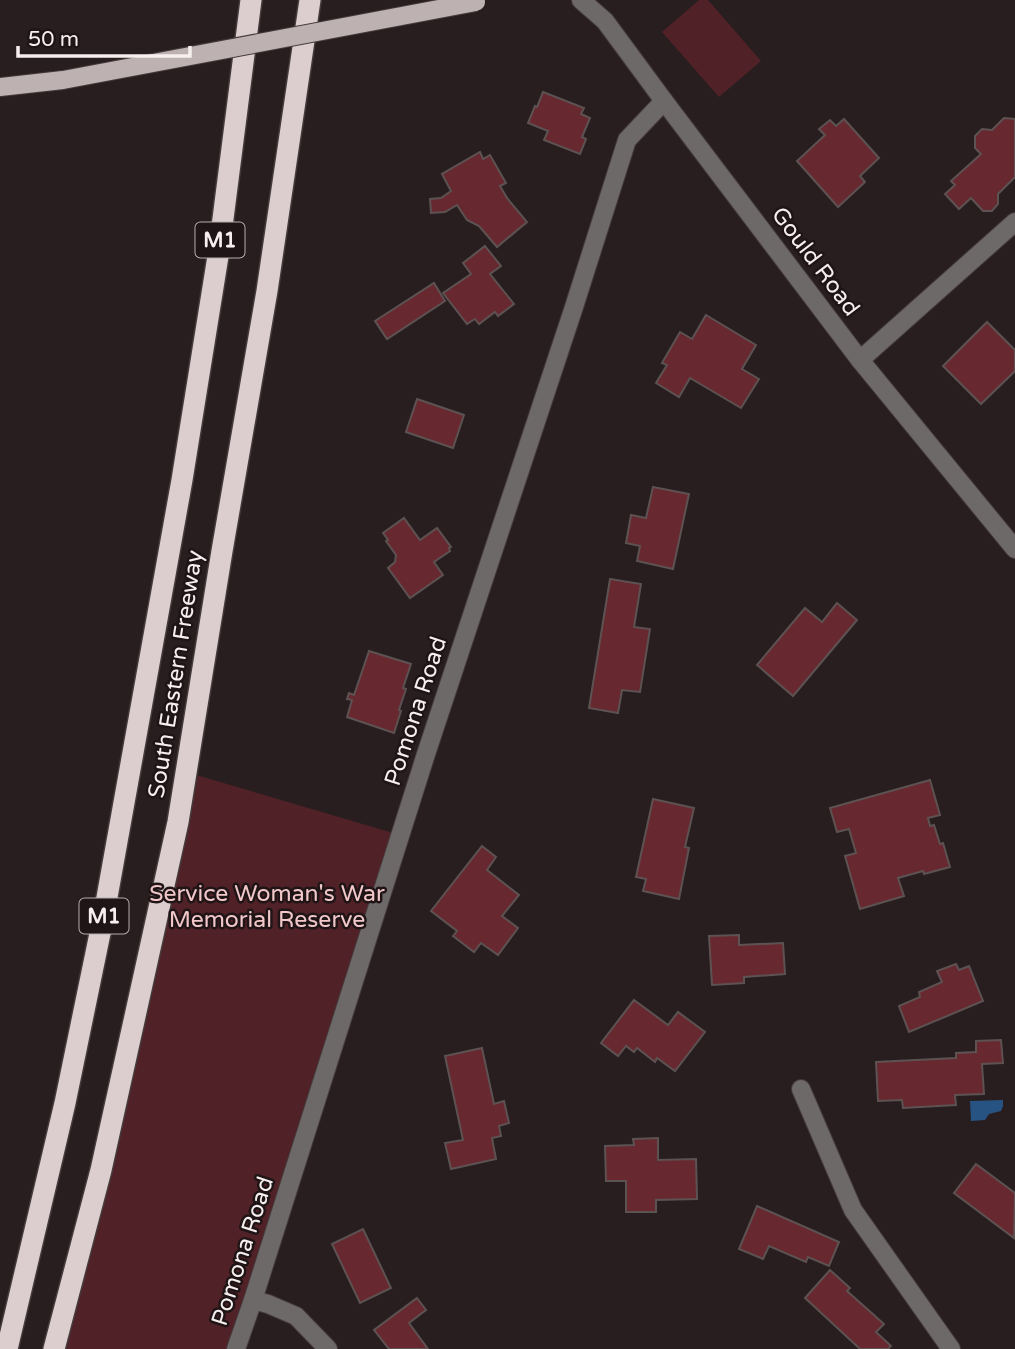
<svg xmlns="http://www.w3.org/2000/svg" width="1015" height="1349" font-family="'Varela Round',sans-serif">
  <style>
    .green { fill: #502126 }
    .water { fill: #275382 }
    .building { fill: #682830; stroke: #5d5252; stroke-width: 2 }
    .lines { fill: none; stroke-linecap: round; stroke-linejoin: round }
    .minor-casing { stroke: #453b3c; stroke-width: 20 }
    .major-casing { stroke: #453b3c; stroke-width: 20 }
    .highway-casing { stroke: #453b3c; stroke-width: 24 }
    .minor { stroke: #6e6969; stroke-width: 18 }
    .major { stroke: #bdb1b2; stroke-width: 18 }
    .highway { stroke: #dccecf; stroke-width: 21 }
    .major-bridge-casing { stroke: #453b3c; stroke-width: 20; stroke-linecap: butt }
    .major-bridge { stroke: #bdb1b2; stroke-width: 18 }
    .labels { text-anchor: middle; stroke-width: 5; stroke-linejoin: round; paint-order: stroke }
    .shield { fill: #1f1516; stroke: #b6adae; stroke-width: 2 }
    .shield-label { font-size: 21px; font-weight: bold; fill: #f6eeef }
    .street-label { font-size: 23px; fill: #f6eeef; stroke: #1f1516 }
    .park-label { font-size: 23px; fill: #f2c7c9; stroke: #1f1516 }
  </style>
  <rect width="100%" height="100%" fill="#281e1f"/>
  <g class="green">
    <polygon points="699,0 708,0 761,61 719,97 662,32"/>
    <polygon points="186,772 400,835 233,1349 54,1349"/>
  </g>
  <polygon class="water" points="1003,1100 1003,1106 1001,1111 989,1114 985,1120 971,1121 970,1101"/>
  <g class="building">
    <polygon points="543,92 584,108 581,114 590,118 582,137 586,139 580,154 544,140 548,131 528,123 535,106 537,107"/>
    <polygon points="1004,118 1015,119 1015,177 998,194 998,204 992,211 983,211 971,198 959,209 945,194 955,185 951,181 981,154 975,148 975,136 982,129 992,130"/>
    <polygon points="844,119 879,158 860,176 865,182 838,207 797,161 825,135 819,129 830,120 836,126"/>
    <polygon points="480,152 483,159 490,155 506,183 500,186 507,198 527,222 497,247 479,226 467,220 457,205 445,212 431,213 430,199 441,198 451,191 442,174"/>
    <polygon points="485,246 501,266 490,274 514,304 498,316 495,312 479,324 475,319 467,324 443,293 471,274 463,263"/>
    <polygon points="434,283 445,301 387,339 375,321"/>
    <polygon points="706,315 756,345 742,369 759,379 741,408 690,378 679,397 656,383 667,365 662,363 680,332 692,339"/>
    <polygon points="987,322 1015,350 1015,371 981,404 943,366"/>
    <polygon points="417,399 464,415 453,448 406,432"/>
    <polygon points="653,487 689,494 673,569 637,561 640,546 626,543 631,515 646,518"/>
    <polygon points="404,518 420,540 437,528 451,547 449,548 450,551 434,562 443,575 410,598 388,568 395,562 396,555 386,541 388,540 383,533"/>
    <polygon points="610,579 641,584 634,627 650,629 640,692 622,690 618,713 589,708"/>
    <polygon points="837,603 857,620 793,696 757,665 805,608 822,622"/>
    <polygon points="369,651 411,664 403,688 406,689 399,710 401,711 394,733 347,717 352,700 347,699 349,693 354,695"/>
    <polygon points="930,780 940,815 928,818 930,826 934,825 940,844 943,843 950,867 924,874 923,871 898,878 904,896 860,909 845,856 856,853 849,829 837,832 830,808"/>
    <polygon points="653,799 694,808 685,847 689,848 679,899 643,891 646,879 636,877"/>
    <polygon points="482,846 496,857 487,870 519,895 502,916 518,928 498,955 481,943 474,952 453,936 457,931 431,911"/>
    <polygon points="739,935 739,945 783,943 785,974 744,977 744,983 712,985 709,936"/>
    <polygon points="956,964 959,970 969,966 983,1001 909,1032 899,1006 920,997 919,992 942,982 937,971"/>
    <polygon points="634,1000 668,1025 678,1012 705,1032 675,1071 657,1058 655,1062 637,1048 634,1052 626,1046 618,1056 601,1043"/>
    <polygon points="1001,1040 1003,1063 982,1064 984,1094 955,1095 956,1105 903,1108 902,1100 878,1101 876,1062 956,1058 956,1053 976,1052 976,1041"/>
    <polygon points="482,1048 494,1104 504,1101 509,1123 499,1126 501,1136 492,1138 496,1159 451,1169 445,1143 463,1140 445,1056"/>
    <polygon points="658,1138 658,1160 696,1159 697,1199 656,1200 656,1212 626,1212 626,1181 606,1181 605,1146 634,1145 633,1139"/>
    <polygon points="976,1164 1015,1193 1014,1238 954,1193"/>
    <polygon points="757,1206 839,1242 829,1266 808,1257 806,1262 769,1246 763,1259 739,1249"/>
    <polygon points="363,1229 391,1288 360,1303 332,1244"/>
    <polygon points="830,1270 850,1288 847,1291 884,1324 876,1332 891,1346 888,1349 860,1349 805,1298"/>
    <polygon points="417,1298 426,1310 409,1323 428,1349 389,1349 374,1330"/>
  </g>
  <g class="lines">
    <defs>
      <g id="minor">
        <polyline points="581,0 605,21 664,101 860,360 1015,549"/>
        <polyline points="860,360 1015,222"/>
        <polyline points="801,1089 853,1210 951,1349"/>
        <polyline points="253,1300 268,1304 296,1316 328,1349"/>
        <polyline points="236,1349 253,1300 426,754 574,307 627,140 664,101"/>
      </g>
      <polyline id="major" points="0,87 63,80"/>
      <g id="highway">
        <polyline points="7,1349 65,1103 104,914 182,480 219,250 251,0"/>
        <polyline points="54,1349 101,1170 178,822 222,551 267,291 310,0"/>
      </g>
    </defs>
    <use href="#minor" class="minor-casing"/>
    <use href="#major" class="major-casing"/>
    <use href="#highway" class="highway-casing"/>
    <use href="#minor" class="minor"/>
    <use href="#major" class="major"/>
    <use href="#highway" class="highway"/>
    <defs>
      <polyline id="major-bridge" points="63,80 476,2"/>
    </defs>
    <use href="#major-bridge" class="major-bridge-casing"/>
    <use href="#major-bridge" class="major-bridge"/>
  </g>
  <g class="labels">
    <g class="shield">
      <rect x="195.5" y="222.5" width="49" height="35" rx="5"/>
      <rect x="79.5" y="898.5" width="49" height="35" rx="5"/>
    </g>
    <g class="shield-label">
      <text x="220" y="247">M1</text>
      <text x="104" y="923">M1</text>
    </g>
    <g class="street-label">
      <text transform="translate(816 261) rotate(53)" y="8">Gould Road</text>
      <text transform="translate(175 674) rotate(-81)" y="8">South Eastern Freeway</text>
      <text transform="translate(415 711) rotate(-72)" y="8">Pomona Road</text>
      <text transform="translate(242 1251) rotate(-72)" y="8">Pomona Road</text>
    </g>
    <g class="park-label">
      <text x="267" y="901">Service Woman's War<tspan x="267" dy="26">Memorial Reserve</tspan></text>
    </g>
  </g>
  <path d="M18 46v10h172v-10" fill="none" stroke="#f6eeef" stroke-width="3.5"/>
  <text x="28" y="46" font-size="21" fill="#f6eeef" stroke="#1f1516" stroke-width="5" paint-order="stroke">50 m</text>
</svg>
